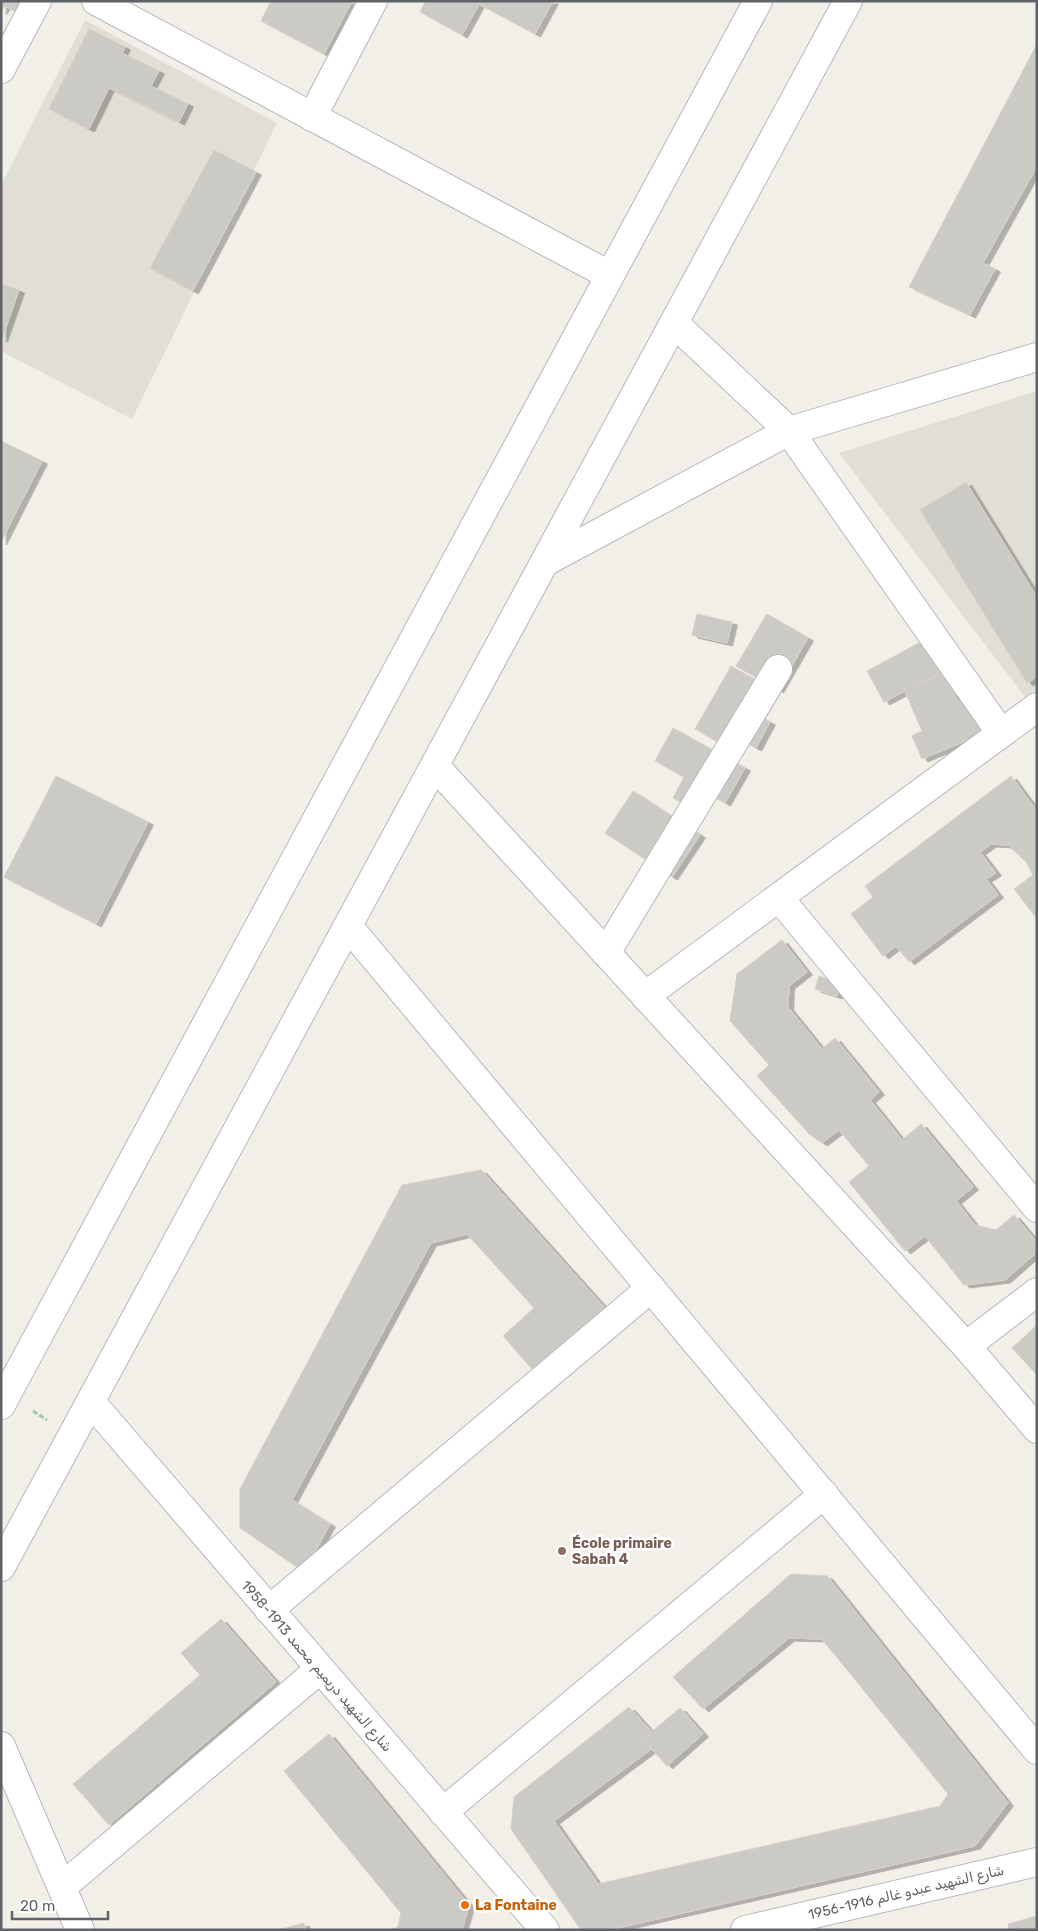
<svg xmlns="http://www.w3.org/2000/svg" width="1038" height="1931" font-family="Rubik,Cairo,sans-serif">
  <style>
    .education { fill: #e1ded6 }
    .building { fill: #cccac5; stroke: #d6d1c6; filter: url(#shadow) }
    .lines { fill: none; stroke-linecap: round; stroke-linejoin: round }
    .minor-casing { stroke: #b5b8bc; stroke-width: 30 }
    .tertiary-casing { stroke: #b5b8bc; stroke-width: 30 }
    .path { stroke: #9cc7a9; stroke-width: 3; stroke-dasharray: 5 2.5; stroke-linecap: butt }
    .minor { stroke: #fff; stroke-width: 28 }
    .tertiary { stroke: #fff; stroke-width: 28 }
    .education-dot { fill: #8d6e63; stroke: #fff; stroke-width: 2 }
    .food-dot { fill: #e8710a; stroke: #fff; stroke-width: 2 }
    .labels { text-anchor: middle; stroke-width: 5; stroke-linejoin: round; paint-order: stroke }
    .education-label { font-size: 14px; font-weight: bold; fill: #785e54; stroke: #fff; text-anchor: start }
    .street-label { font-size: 14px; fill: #5f6368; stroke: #fff }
    .food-label { font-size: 14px; font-weight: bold; fill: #c56008; stroke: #fff; text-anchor: start }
  </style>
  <defs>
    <filter id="shadow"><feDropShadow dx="5.5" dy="3" stdDeviation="0" flood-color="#0004"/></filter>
  </defs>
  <rect width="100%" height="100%" fill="#f1efe8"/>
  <g class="education">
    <polygon points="85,20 277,123 132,419 1,351 1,185"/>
    <polygon points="1037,391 1037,689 1025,697 839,453"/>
  </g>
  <g class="building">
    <polygon points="1,1 27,1 20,14 5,6 1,12"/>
    <polygon points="271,1 352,1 324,54 261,21"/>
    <polygon points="426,1 553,1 535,34 479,4 462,35 420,12"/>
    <polygon points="89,29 125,47 122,53 159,71 151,86 188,104 179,122 109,88 89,129 49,109"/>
    <polygon points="1037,44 1037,166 983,263 995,269 970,315 909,287"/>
    <polygon points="214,150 256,172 193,291 150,268"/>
    <polygon points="1,284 19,290 2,339 1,339"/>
    <polygon points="1,441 42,461 1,542"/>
    <polygon points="966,482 1037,597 1037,677 1027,683 920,510"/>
    <polygon points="697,614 732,622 727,643 692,635"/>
    <polygon points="767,614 808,638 778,690 736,666"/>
    <polygon points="939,632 956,664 884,702 867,671"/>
    <polygon points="731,666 774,691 759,716 770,722 756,748 742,740 735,752 695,729"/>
    <polygon points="945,673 958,702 984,691 999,727 922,759 912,736 922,731 904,689"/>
    <polygon points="673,728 745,768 725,803 700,789 689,807 673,798 684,777 655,761"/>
    <polygon points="56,776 148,822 96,924 4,877"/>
    <polygon points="1011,776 1037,811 1037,919 1014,889 1033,875 1026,862 1008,845 991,844 980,852 996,873 986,879 998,895 909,962 896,946 883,956 851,914 873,897 865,886"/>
    <polygon points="633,791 700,835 672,877 605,833"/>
    <polygon points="782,940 807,972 789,986 788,1007 822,1049 835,1038 879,1092 870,1100 902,1140 921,1124 973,1187 956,1201 975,1225 996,1230 1014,1215 1037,1242 1037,1252 1005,1280 964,1285 925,1236 905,1251 849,1182 869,1166 839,1130 822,1143 810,1135 757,1076 769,1065 730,1021 737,974"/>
    <polygon points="819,976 841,984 837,996 815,989"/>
    <polygon points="481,1170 604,1307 532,1369 503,1336 534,1308 467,1234 431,1243 292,1500 330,1524 304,1572 240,1528 240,1489 402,1185"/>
    <polygon points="1037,1325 1037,1375 1012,1348"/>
    <polygon points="791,1574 827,1576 1008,1803 975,1846 609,1930 581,1930 511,1829 514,1797 629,1707 661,1742 554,1821 598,1884 940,1806 948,1794 822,1639 789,1638 703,1709 673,1677"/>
    <polygon points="221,1619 276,1682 109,1825 73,1784 200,1675 181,1653"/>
    <polygon points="680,1708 703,1734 667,1766 643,1739"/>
    <polygon points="329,1734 469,1905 462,1930 390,1930 398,1927 401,1913 284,1771"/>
    <polygon points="1037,1916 1037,1930 1009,1930 1008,1924"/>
    <polygon points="304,1923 305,1930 278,1930"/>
  </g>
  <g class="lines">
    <defs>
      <g id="minor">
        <polyline points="96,1 609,275"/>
        <polyline points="1,69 37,1"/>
        <polyline points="312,117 373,1"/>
        <polyline points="674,323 789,431 1001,733"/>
        <polyline points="545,562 789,431 1037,357"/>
        <polyline points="435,766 966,1346 1037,1429"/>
        <polyline points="779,898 1037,1208"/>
        <polyline points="348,926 1037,1750"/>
        <polyline points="606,953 778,669"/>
        <polyline points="645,996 1037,707"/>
        <polyline points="966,1346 1037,1292"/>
        <polyline points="91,1402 545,1930"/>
        <polyline points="269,1610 651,1288"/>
        <polyline points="1,1746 80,1930"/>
        <polyline points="443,1812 824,1494"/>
        <polyline points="62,1887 320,1669"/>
      </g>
      <g id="tertiary">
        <polyline points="1,1405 758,1"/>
        <polyline points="1,1567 848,1"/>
        <polyline points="745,1930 1037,1862"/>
      </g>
    </defs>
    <use href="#minor" class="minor-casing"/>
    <use href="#tertiary" class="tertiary-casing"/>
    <polyline class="path" points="33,1411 47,1420"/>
    <use href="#minor" class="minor"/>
    <use href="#tertiary" class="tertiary"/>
  </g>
  <circle class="education-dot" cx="562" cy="1551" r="5"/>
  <circle class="food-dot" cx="465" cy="1905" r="5"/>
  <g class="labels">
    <g class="education-label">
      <text x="572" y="1548">École primaire<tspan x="572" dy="16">Sabah 4</tspan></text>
    </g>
    <g class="street-label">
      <text transform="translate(317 1666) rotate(49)" y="5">شارع الشهيد دريميم محمد 1913-1958</text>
      <text transform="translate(906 1892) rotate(-13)" y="5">شارع الشهيد عبدو غالم 1916-1956</text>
    </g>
    <g class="food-label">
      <text x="475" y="1910">La Fontaine</text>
    </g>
  </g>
  <rect width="1038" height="1931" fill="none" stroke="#5f6368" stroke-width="5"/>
  <path d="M12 1911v8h96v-8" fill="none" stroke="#5f6368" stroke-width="2.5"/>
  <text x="20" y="1911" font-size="15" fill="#5f6368" stroke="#ffffff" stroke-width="4" paint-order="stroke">20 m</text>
</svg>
